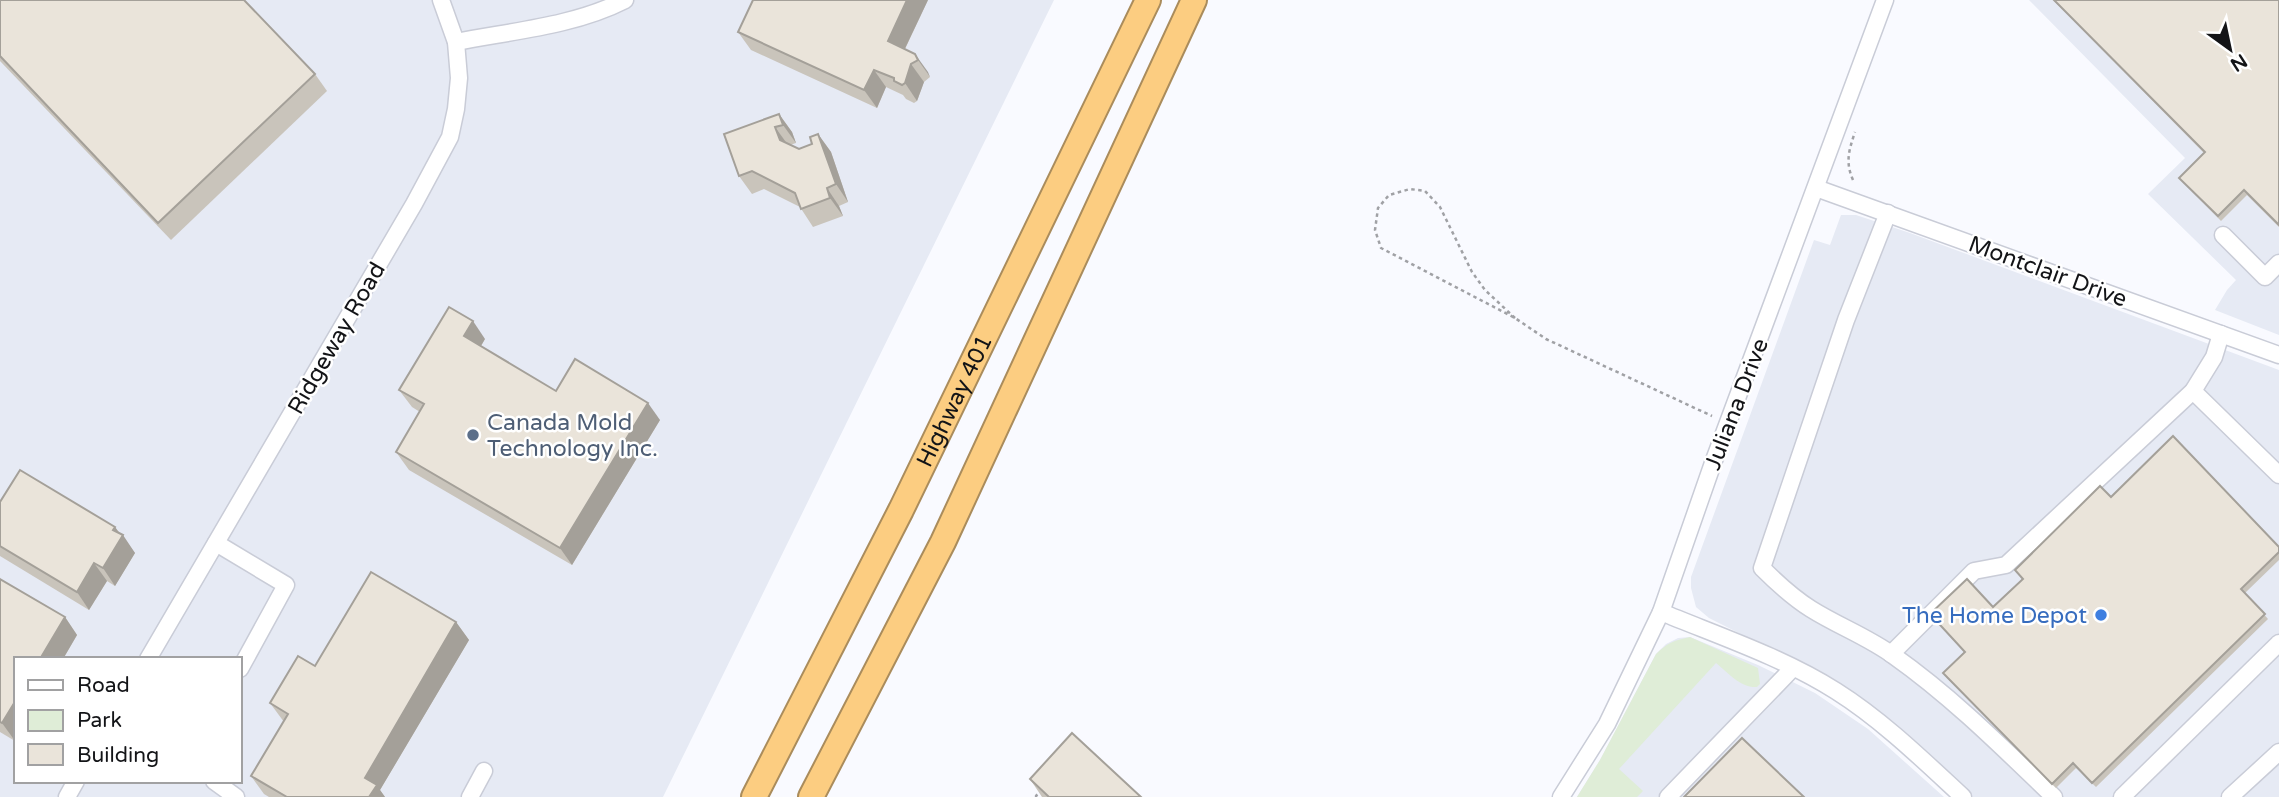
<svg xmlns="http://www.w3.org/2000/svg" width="2279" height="797" font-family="'Varela Round',sans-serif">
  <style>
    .built { fill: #e6eaf4; fill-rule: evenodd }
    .green { fill: #dfedd7 }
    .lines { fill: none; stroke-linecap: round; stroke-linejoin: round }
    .minor-casing { stroke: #c9ccd7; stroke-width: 19 }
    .highway-casing { stroke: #aa8c5c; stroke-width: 28 }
    .path { stroke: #a0a1a5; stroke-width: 2.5; stroke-dasharray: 3.5 3.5; stroke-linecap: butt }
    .minor { stroke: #fff; stroke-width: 16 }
    .highway { stroke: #fccd81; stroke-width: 24 }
    .wall { fill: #c9c4bb }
    .shaded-wall { fill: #a4a099 }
    .building { fill: #eae4da; stroke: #a4a099; stroke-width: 2 }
    .service-dot { fill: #5c6f8a; stroke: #fff; stroke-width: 2.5 }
    .shop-dot { fill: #3f7fe0; stroke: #fff; stroke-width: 2.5 }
    .labels { text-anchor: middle; stroke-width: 5; stroke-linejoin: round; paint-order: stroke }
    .street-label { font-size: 23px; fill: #131417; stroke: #fff }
    .service-label { font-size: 23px; fill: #4e5e75; stroke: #fff; text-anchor: start }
    .shop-label { font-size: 23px; fill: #366cbe; stroke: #fff; text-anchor: end }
  </style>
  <rect width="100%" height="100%" fill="#f9faff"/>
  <g class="built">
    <path d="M 0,0 L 1054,0 L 663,797 L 0,797 ZM 16,659 L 240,659 L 240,781 L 16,781 Z"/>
    <polygon points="2029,0 2279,0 2279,335 2215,310 2227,290 2236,280 2148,194 2185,158"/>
    <polygon points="1841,215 1856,215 1910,233 2279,370 2279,797 1973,797 1891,723 1808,668 1709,618 1696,607 1691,588 1691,577 1814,240 1830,245"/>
    <polygon points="1690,637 1758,665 1815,693 1868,729 1944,797 1577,797 1600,760 1656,654 1666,644 1678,638"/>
  </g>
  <path class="green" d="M 1690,637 L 1758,668 L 1760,684 L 1757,687 C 1741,688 1728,673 1716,663 L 1619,769 L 1643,791 L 1637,797 L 1577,797 L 1600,760 L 1656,654 C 1667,643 1675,640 1690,637 Z"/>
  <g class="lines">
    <defs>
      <g id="minor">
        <path d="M 456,42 C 512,31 574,26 625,0"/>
        <polyline points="1816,188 2279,355"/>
        <path d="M 1888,213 L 1846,320 L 1762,568 C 1777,583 1792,597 1811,609 C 1838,626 1868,637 1894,656 C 1952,697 2003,748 2054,797"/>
        <polyline points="2223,235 2265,277 2279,263"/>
        <polyline points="2193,391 2279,475"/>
        <polyline points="216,543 286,585 240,669"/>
        <path d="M 1661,612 C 1719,636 1782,657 1836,691 C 1882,720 1923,760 1963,797"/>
        <polyline points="1891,654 1974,571 2006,565 2193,391 2214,357 2221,334"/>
        <polyline points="148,659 414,204 450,137 456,109 459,78 456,42 441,0"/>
        <polyline points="214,781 236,797"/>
        <polyline points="67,797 76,781"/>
        <polyline points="470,797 484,771"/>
        <polyline points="1561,797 1607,724 1661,612 1713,463 1885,0"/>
        <polyline points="1668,797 1793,668"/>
        <polyline points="2122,797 2279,643"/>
        <polyline points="2230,797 2279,752"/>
      </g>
      <g id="highway">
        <path id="s1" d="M 754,797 L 901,510 L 1148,0"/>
        <polyline points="811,797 943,542 1194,0"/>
      </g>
    </defs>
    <use href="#minor" class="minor-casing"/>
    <use href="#highway" class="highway-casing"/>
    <g class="path">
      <path d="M 1853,180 C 1845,162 1849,150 1855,132"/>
      <polyline points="1515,318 1485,290 1472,272 1440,207 1425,191 1410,189 1389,195 1378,208 1375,230 1381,248 1515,318 1546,339 1712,416"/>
      <polyline points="1037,797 1036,796 1040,791"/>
    </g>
    <use href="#minor" class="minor"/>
    <use href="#highway" class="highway"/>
  </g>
  <g class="wall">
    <polygon points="0,0 315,74 327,91 171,240 0,61"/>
    <polygon points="928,0 905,49 915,54 930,77 924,82 917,101 914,103 906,99 903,95 886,87 877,108 751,50 738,32"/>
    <polygon points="2053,0 2279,0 2279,227 2247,195 2221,221 2179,178 2204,153"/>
    <polygon points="779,114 792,132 796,143 790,145 799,149 812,144 818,134 831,152 848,202 839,206 843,216 813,227 800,207 764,189 752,194 739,176"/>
    <polygon points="485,339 481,346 556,391 660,420 572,565 409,470 396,452 420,412 412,407 399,390"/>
    <polygon points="2111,497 2279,547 2279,560 2245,593 2268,619 2096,787 2076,768 2056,788 1947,678 1943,673 1964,652 1930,614 1993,607 2022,579 2015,570"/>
    <polygon points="0,502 115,527 135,553 115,586 107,581 89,610 0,556"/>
    <polygon points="0,579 65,617 77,635 63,659 16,659 15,741 0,732"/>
    <polygon points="456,622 469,640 380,790 385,797 269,797 264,794 251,776 284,722 270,703 315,666"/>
    <polygon points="1030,779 1141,797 1042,797"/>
  </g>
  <g class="shaded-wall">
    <polygon points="907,0 928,0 900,59 888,41"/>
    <polygon points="915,54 928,72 930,77 918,60"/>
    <polygon points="911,64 924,82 917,101 905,83"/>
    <polygon points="874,70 886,87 877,108 864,90"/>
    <polygon points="779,114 792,132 796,143 783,125"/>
    <polygon points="775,127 788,145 780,140"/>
    <polygon points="818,134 831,152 848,202 836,184"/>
    <polygon points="827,188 839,206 843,216 830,198"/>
    <polygon points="473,321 485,339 476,354 464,336"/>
    <polygon points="648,403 660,420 572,565 560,548"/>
    <polygon points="115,527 122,537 123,535 135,553 115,586 103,568"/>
    <polygon points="94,563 107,581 89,610 77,592"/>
    <polygon points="65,617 77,635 63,659 40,659"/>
    <polygon points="456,622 469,640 380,790 385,797 369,797 365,778"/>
    <polygon points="16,700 16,739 15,741 2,723"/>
  </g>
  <g class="building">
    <polygon points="0,0 244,0 315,74 158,223 0,56"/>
    <polygon points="753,0 907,0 888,41 915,54 918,60 911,64 905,83 902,85 894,81 894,78 874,70 864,90 738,32"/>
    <polygon points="2054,0 2279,0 2279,225 2244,190 2218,216 2179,178 2205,152"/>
    <polygon points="779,114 783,125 775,127 780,140 799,149 812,144 810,137 818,134 836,184 827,188 830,198 801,209 795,193 752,171 739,176 724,134"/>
    <polygon points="449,307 473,321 464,336 556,391 575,359 648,403 560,548 396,452 424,404 399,390"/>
    <polygon points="2173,436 2279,547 2279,552 2241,589 2265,614 2092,783 2073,763 2052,784 1943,673 1965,652 1930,614 1967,579 1993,607 2023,579 2015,570 2100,486 2111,497"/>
    <polygon points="20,470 115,527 113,530 123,535 103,568 94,563 77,592 0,546 0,502"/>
    <polygon points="371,572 456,622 365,778 377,785 369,797 287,797 251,776 288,714 270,703 298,656 315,666"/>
    <polygon points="0,579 65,617 40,659 16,659 16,700 2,723 0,722"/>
    <polygon points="1072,733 1141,797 1049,797 1030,779"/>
    <polygon points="1742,738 1804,797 1684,797"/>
  </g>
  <circle class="service-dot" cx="473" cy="435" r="7"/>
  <circle class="shop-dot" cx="2101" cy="615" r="7"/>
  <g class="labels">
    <g class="street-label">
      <text transform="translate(2048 271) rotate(20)" y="8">Montclair Drive</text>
      <text transform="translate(336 338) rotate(-60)" y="8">Ridgeway Road</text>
      <text dy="8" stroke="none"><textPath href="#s1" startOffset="444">Highway 401</textPath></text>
      <text transform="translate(1736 404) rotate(-69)" y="8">Juliana Drive</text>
    </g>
    <g class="service-label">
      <text x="487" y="430">Canada Mold<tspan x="487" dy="26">Technology Inc.</tspan></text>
    </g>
    <g class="shop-label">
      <text x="2087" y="623">The Home Depot</text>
    </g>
  </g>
  <rect x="14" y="657" width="228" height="126" fill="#ffffff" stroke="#a1a1a2" stroke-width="2"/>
  <rect x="28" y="680" width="35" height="10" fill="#ffffff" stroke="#a1a1a2" stroke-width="2"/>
  <text x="77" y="692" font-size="21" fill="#131417">Road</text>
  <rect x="28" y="710" width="35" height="21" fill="#dfedd7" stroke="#a1a1a2" stroke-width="2"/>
  <text x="77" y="727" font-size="21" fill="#131417">Park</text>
  <rect x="28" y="744" width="35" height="21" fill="#eae4da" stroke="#a1a1a2" stroke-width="2"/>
  <text x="77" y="762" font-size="21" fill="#131417">Building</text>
  <g transform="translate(2230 49) rotate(147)" stroke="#ffffff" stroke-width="5" paint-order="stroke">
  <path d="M0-5L12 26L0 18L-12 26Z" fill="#131417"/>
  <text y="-10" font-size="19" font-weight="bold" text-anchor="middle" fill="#131417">N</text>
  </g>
</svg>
